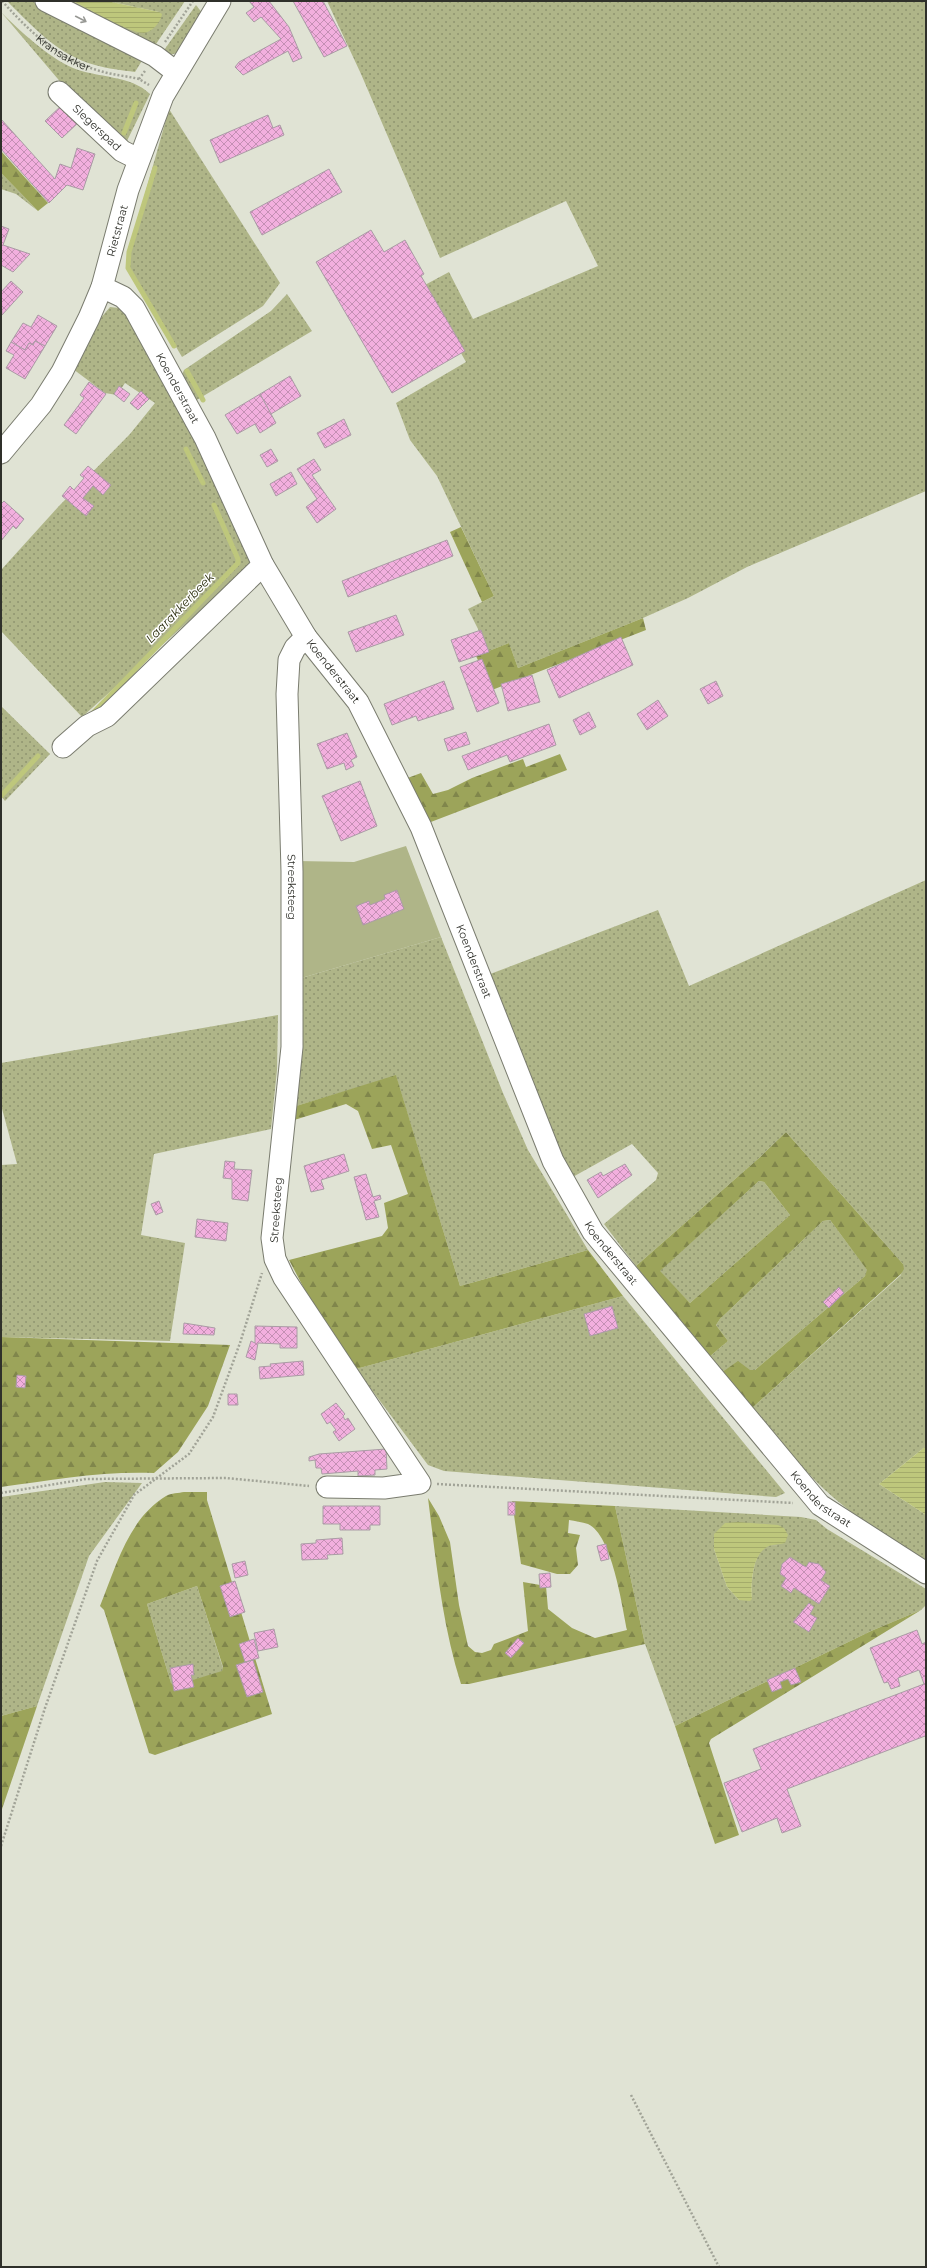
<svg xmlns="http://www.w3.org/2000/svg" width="927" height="2268" font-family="Montserrat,sans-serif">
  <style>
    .grass { fill: url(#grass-dots); fill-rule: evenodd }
    .forest { fill: url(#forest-firs); fill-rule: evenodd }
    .garden { fill: #afb588 }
    .water { fill: url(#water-rules) }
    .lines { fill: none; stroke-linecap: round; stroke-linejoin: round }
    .stream { stroke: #bec77c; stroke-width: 5 }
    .building { fill: url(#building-cross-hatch); stroke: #aa9ca5 }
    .minor-casing { stroke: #7a7c6f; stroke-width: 23 }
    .path { stroke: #a1a397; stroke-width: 2.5; stroke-dasharray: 2 2; stroke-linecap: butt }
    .minor { stroke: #fff; stroke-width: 21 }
    .oneway { stroke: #979894 }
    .labels { text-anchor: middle; stroke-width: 3; stroke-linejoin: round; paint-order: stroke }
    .street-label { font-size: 11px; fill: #2f302a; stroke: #fff }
    .water-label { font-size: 12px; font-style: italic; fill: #2c2f0f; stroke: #fff }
  </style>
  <defs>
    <pattern id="grass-dots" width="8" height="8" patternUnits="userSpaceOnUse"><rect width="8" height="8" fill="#afb588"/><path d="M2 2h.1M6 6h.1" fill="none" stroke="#8f946f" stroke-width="1.8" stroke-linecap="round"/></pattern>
    <pattern id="forest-firs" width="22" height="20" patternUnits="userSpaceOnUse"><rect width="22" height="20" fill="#9ca45a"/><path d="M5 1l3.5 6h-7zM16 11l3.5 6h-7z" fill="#80864b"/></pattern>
    <pattern id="water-rules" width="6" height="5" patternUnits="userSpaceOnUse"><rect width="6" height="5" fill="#bec77c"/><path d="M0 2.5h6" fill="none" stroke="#a4ab6b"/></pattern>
    <pattern id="building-cross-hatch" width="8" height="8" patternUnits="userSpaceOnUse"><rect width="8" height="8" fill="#f2afde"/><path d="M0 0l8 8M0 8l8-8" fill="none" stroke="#c48fb4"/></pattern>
  </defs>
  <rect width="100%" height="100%" fill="#e0e3d4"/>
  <g class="grass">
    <path d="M 7,1 L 32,1 L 73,25 L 143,59 L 135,72 C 122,70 108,69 95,65 C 58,55 33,27 7,1 Z"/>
    <polygon points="55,1 73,1 130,29 144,33 159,12 107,1 185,1 152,50"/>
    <polygon points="327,1 926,1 926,491 747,567 688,598 643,618 518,668 509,643 489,651 468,609 494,596 437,476 410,440 396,403 466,362 423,286 449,272 473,319 598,266 566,201 440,258 361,74"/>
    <polygon points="196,5 203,14 177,53 169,55 162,53"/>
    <path d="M 1,12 C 20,31 48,57 73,68 C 97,78 131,75 150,94 L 125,145 L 63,85 Z"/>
    <polygon points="169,109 280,283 263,306 182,357 129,267 132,240"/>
    <polygon points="1,173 38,211 16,194 1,189"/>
    <polygon points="287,294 312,331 190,404 181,377 184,370 271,311"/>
    <polygon points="110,307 119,308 128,313 170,383 251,565 82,717 1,631 1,570 59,506 130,434 155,403 125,383 117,395 105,393 73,369 100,319"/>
    <polygon points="1,706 50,754 5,801 1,796"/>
    <path d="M 926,880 L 926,1446 L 879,1484 L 926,1515 L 926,1560 C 892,1539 855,1518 825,1490 C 798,1465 776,1436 752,1408 L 901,1275 L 903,1264 L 786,1132 L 759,1158 L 636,1266 L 604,1224 L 656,1180 L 658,1173 L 632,1144 L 571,1178 L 485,976 L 658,910 L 689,986 Z"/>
    <polygon points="441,937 503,1093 528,1150 588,1250 460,1286 396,1076 293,1107 298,979"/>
    <polygon points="278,1015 277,1070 271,1129 154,1154 141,1235 185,1243 170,1341 1,1337 1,1165 17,1164 1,1105 1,1063"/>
    <polygon points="759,1181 764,1182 790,1215 690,1303 659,1271"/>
    <polygon points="830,1220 868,1271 865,1276 755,1370 721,1373 708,1358 728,1341 716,1325 720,1319 823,1221"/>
    <polygon points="623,1296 785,1493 776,1497 444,1471 428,1465 356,1369"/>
    <polygon points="105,1482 142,1483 89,1556 37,1706 1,1716 1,1497"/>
    <path d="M 615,1506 L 801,1517 L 816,1520 L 827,1529 L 926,1589 L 926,1605 L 921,1610 L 871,1631 L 675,1726 L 645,1644 ZM 779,1545 C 776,1545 770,1545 767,1546 C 752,1554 751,1585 752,1599 L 739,1600 L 727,1587 L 714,1549 Z"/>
    <polygon points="197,1586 223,1668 222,1672 176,1685 171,1683 147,1604"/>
  </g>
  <g class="forest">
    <polygon points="1,151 48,203 38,211 1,173"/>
    <polygon points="461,527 494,596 482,602 450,532"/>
    <polygon points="643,618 646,630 492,690 476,656 509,643 518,668"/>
    <polygon points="560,754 567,770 423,825 405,779 421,773 433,794 448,790 472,778 523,759 526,767"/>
    <polygon points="396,1075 460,1286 588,1250 623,1296 356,1369 307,1294 289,1260 382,1236 388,1228 384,1203 408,1194 391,1145 372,1149 358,1111 346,1104 291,1121 293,1107"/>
    <path d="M 786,1132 L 903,1264 L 904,1269 L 901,1274 L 752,1408 L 721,1373 L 738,1361 L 750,1370 L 755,1370 L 865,1276 L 867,1270 L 830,1220 L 823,1221 L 720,1319 L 716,1325 L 728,1341 L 708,1358 L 636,1266 L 759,1158 ZM 759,1181 L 764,1182 L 790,1215 L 690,1303 L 660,1271 Z"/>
    <path d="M 1,1337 L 230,1345 L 208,1406 L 178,1452 L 154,1473 C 102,1471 52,1480 1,1487 Z"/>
    <path d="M 184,1492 L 207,1492 L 207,1500 L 272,1714 L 155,1755 L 149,1753 L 104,1610 L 100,1606 C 116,1567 128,1519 166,1496 C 171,1493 179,1493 184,1492 ZM 197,1586 L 223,1667 L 222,1671 L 176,1685 L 171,1683 L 147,1604 Z"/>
    <path d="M 428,1498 L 439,1516 L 450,1542 L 459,1605 L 468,1646 L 475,1652 L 482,1653 L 491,1650 L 494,1644 L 528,1631 L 523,1582 L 546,1586 L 548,1609 L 572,1628 L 595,1638 L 627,1630 C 622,1605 612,1535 588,1524 C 582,1522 575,1521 569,1520 L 568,1533 L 580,1535 L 576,1548 L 578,1565 L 570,1574 L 557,1574 L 521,1564 L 512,1501 L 615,1506 L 645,1644 L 469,1684 L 461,1684 C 442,1624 436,1561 428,1498 Z"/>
    <polygon points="921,1610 711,1739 709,1743 739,1835 715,1844 675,1726 871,1631"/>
    <polygon points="37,1706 1,1812 1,1716"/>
  </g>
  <polygon class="garden" points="406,846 441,937 298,979 297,861 354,862"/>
  <g class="water">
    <path d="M 73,1 L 107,1 L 159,12 L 162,14 C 161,22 152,32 144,33 C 130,33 87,8 73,1 Z"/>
    <polygon points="926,1446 926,1515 879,1484"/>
    <path d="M 738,1522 L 778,1525 L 784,1528 L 788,1535 L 785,1543 C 779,1545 771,1544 767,1547 C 752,1555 751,1584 752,1599 L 750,1601 L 739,1600 L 727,1587 L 714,1549 L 714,1534 L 725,1523 Z"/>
  </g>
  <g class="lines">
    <g class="stream">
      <polyline points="124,133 136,103"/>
      <polyline points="155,168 129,252 128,268 174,346"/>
      <polyline points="187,371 203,400"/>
      <polyline points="186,449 203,483"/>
      <polyline points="93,713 238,563 238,559 214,505"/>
      <polyline points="1,796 38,756"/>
    </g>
  </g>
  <g class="building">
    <polygon points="249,1 269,1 289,27 302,58 293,62 288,51 243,75 235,67 239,62 281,39 261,17 254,22 246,13 254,7"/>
    <polygon points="293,1 323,1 347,46 324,57"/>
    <polygon points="63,104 80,121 62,138 45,121"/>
    <polygon points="268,115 273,128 280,125 284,135 220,163 210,140"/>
    <polygon points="1,119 55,179 60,164 71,168 77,148 95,154 83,190 67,185 49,203 1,149"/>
    <polygon points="329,169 342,192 262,235 250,212"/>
    <polygon points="1,226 9,229 3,245 30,254 13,272 1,265"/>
    <polygon points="371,230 384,252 405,240 424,274 421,276 465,351 392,393 316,262"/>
    <polygon points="11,281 23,292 2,315 1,292"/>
    <polygon points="38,315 57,326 45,346 35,341 33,345 29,343 25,350 11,342 23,323 31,327"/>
    <polygon points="35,341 45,346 25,379 6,368 14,355 6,351 11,342 25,350 29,343 33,345"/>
    <polygon points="290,376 301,396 271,414 260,394"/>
    <polygon points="89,382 106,394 76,434 64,425 84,398 80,395"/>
    <polygon points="119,386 130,394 124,402 114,394"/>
    <polygon points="141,391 149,399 138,410 130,403"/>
    <polygon points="260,394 276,423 260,433 255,424 237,434 225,415"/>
    <polygon points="344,419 351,435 325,448 317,433"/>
    <polygon points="271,449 278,461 267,467 260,455"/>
    <polygon points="314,459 321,470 312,475 336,509 317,523 306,507 317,499 297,469"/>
    <polygon points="88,466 111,485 103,495 93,486 83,498 94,506 86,516 62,496 70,486 74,490 84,478 80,475"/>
    <polygon points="291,472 297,484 276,496 270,484"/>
    <polygon points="4,501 24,519 16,529 13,526 1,541 1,504"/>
    <polygon points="447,540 453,556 348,597 342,581"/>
    <polygon points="396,615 404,635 356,652 348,632"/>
    <polygon points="481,630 489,652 459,662 451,640"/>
    <polygon points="621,637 633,665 559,698 547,670"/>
    <polygon points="482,659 499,703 477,712 460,667"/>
    <polygon points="532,675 540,702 508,711 501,684"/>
    <polygon points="444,681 454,709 418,721 416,716 392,725 384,704"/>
    <polygon points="716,681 723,696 708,704 700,689"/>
    <polygon points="658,700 668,716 647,730 637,714"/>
    <polygon points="589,712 596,727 580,735 573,720"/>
    <polygon points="549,724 556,745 510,762 507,755 468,770 462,756"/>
    <polygon points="466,732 470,744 448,751 444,739"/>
    <polygon points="347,733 357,757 351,760 354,766 346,770 344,763 327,769 317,744"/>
    <polygon points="360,781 377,826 341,841 322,796"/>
    <polygon points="397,890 404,909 363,925 356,906 369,901 370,905 385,899 384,895"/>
    <polygon points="344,1154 349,1171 321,1180 324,1189 311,1192 304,1166"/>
    <polygon points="225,1161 235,1162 234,1169 252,1170 248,1201 232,1199 232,1179 223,1178"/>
    <polygon points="625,1164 632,1175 598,1198 587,1180 601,1172 603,1176"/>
    <polygon points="366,1174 373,1197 380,1195 381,1199 374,1201 379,1217 366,1220 354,1177"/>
    <polygon points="159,1201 163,1212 156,1215 151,1204"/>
    <polygon points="197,1219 228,1223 226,1241 195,1237"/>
    <polygon points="839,1287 844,1293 829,1308 823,1302"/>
    <polygon points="612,1306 618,1328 590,1336 584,1314"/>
    <polygon points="184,1323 215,1328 214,1335 183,1334"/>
    <polygon points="255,1326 297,1327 297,1348 280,1348 280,1344 258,1343 255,1360 246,1357 251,1341 255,1343"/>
    <polygon points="303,1361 304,1375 260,1379 259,1367 271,1366 270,1364"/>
    <polygon points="17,1375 26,1376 25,1388 16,1387"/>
    <polygon points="228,1394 237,1394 238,1405 228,1405"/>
    <polygon points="336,1403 345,1414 343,1416 345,1420 348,1418 355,1429 339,1441 333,1432 336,1430 330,1422 327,1424 321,1414"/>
    <polygon points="386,1449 387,1469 375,1470 375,1475 358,1476 358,1471 322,1474 321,1468 316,1468 315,1460 309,1461 309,1457 319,1454"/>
    <rect x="508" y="1502" width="7" height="13"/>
    <polygon points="323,1506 380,1506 380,1525 370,1525 370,1530 340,1530 340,1524 323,1524"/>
    <polygon points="342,1538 343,1554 327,1555 328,1559 302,1560 301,1544 316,1543 316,1540"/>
    <polygon points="606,1544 609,1559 601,1561 597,1546"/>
    <polygon points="790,1557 806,1567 809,1562 819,1564 826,1572 821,1580 830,1586 819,1604 794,1588 791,1593 781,1586 786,1578 780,1574 782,1564"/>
    <polygon points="245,1561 248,1575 235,1578 232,1564"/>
    <polygon points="550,1573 551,1587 540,1588 539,1574"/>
    <polygon points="235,1581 245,1612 230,1617 220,1586"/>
    <polygon points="809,1603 814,1607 810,1614 817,1618 809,1632 793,1622"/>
    <polygon points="274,1629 278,1647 258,1651 254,1633"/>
    <polygon points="917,1630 922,1644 926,1642 926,1739 925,1736 787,1789 801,1826 782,1833 777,1818 742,1832 724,1783 761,1769 753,1749 924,1684 919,1670 898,1678 900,1686 891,1689 888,1682 884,1683 870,1648"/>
    <polygon points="518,1638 524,1643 511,1658 505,1653"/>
    <polygon points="254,1639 259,1658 245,1662 239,1644"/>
    <polygon points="253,1660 263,1692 247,1697 236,1665"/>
    <polygon points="193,1664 194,1675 191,1675 194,1687 174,1691 170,1668"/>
    <polygon points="795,1668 801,1682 791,1685 788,1679 780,1682 782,1688 772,1692 767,1680"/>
  </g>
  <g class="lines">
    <defs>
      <g id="minor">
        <polyline points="46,1 155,56 176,72"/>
        <path id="s2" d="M 59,92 L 122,151 L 138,159"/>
        <path id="s3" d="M 102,287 L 123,297 L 134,308 L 205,438 L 263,565 L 306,637 L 358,702 L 421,827 L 553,1161 L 593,1232 L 820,1505 L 926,1573"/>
        <path id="s4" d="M 1,453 L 41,405 L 62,372 L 89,318 L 102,287 L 128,190 L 163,96 L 220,1"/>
        <path id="s5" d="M 306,637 L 295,648 L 289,660 L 287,694 L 292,871 L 292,1047 L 272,1238 L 275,1259 L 284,1278 L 420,1483 L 384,1488 L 327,1487"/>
        <polyline points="63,747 87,726 107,716 263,565"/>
      </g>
    </defs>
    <use href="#minor" class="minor-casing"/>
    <g class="path">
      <path id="s1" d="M 2,1 C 30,32 58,59 100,71 C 113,75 127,76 139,79"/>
      <polyline points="165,42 193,1"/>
      <polyline points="145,71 139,79 149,85"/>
      <polyline points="437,1484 793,1503"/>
      <polyline points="1,1493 86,1479 226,1478 309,1486"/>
      <polyline points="1,1846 45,1708 97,1561 134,1495 189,1454 213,1417 240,1343 262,1273"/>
      <polyline points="631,2095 719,2267"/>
    </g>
    <use href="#minor" class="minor"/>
  </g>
  <defs><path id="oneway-shaft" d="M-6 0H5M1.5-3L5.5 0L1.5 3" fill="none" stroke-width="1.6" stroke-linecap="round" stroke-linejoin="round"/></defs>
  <use class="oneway" href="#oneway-shaft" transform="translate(81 19) rotate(27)"/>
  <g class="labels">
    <g class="street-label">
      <text dy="4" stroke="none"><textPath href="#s1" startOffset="81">Kransakker</textPath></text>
      <text dy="4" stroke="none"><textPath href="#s2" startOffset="52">Slegerspad</textPath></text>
      <text dy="4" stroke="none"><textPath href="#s4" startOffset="254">Rietstraat</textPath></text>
      <text dy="4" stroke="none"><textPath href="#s3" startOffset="130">Koenderstraat</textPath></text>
      <text dy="4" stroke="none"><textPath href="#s3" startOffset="454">Koenderstraat</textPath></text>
      <text dy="4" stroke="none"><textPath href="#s5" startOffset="256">Streeksteeg</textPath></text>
      <text dy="4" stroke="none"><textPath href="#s3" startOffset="778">Koenderstraat</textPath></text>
      <text transform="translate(276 1210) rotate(-86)" y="4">Streeksteeg</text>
      <text dy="4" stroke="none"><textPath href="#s3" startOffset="1102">Koenderstraat</textPath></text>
      <text dy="4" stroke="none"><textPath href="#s3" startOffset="1426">Koenderstraat</textPath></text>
    </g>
    <g class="water-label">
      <text transform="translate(180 608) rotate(-46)" y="4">Laarakkerbeek</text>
    </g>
  </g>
  <rect width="927" height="2268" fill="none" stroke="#2f302a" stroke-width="4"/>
</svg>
